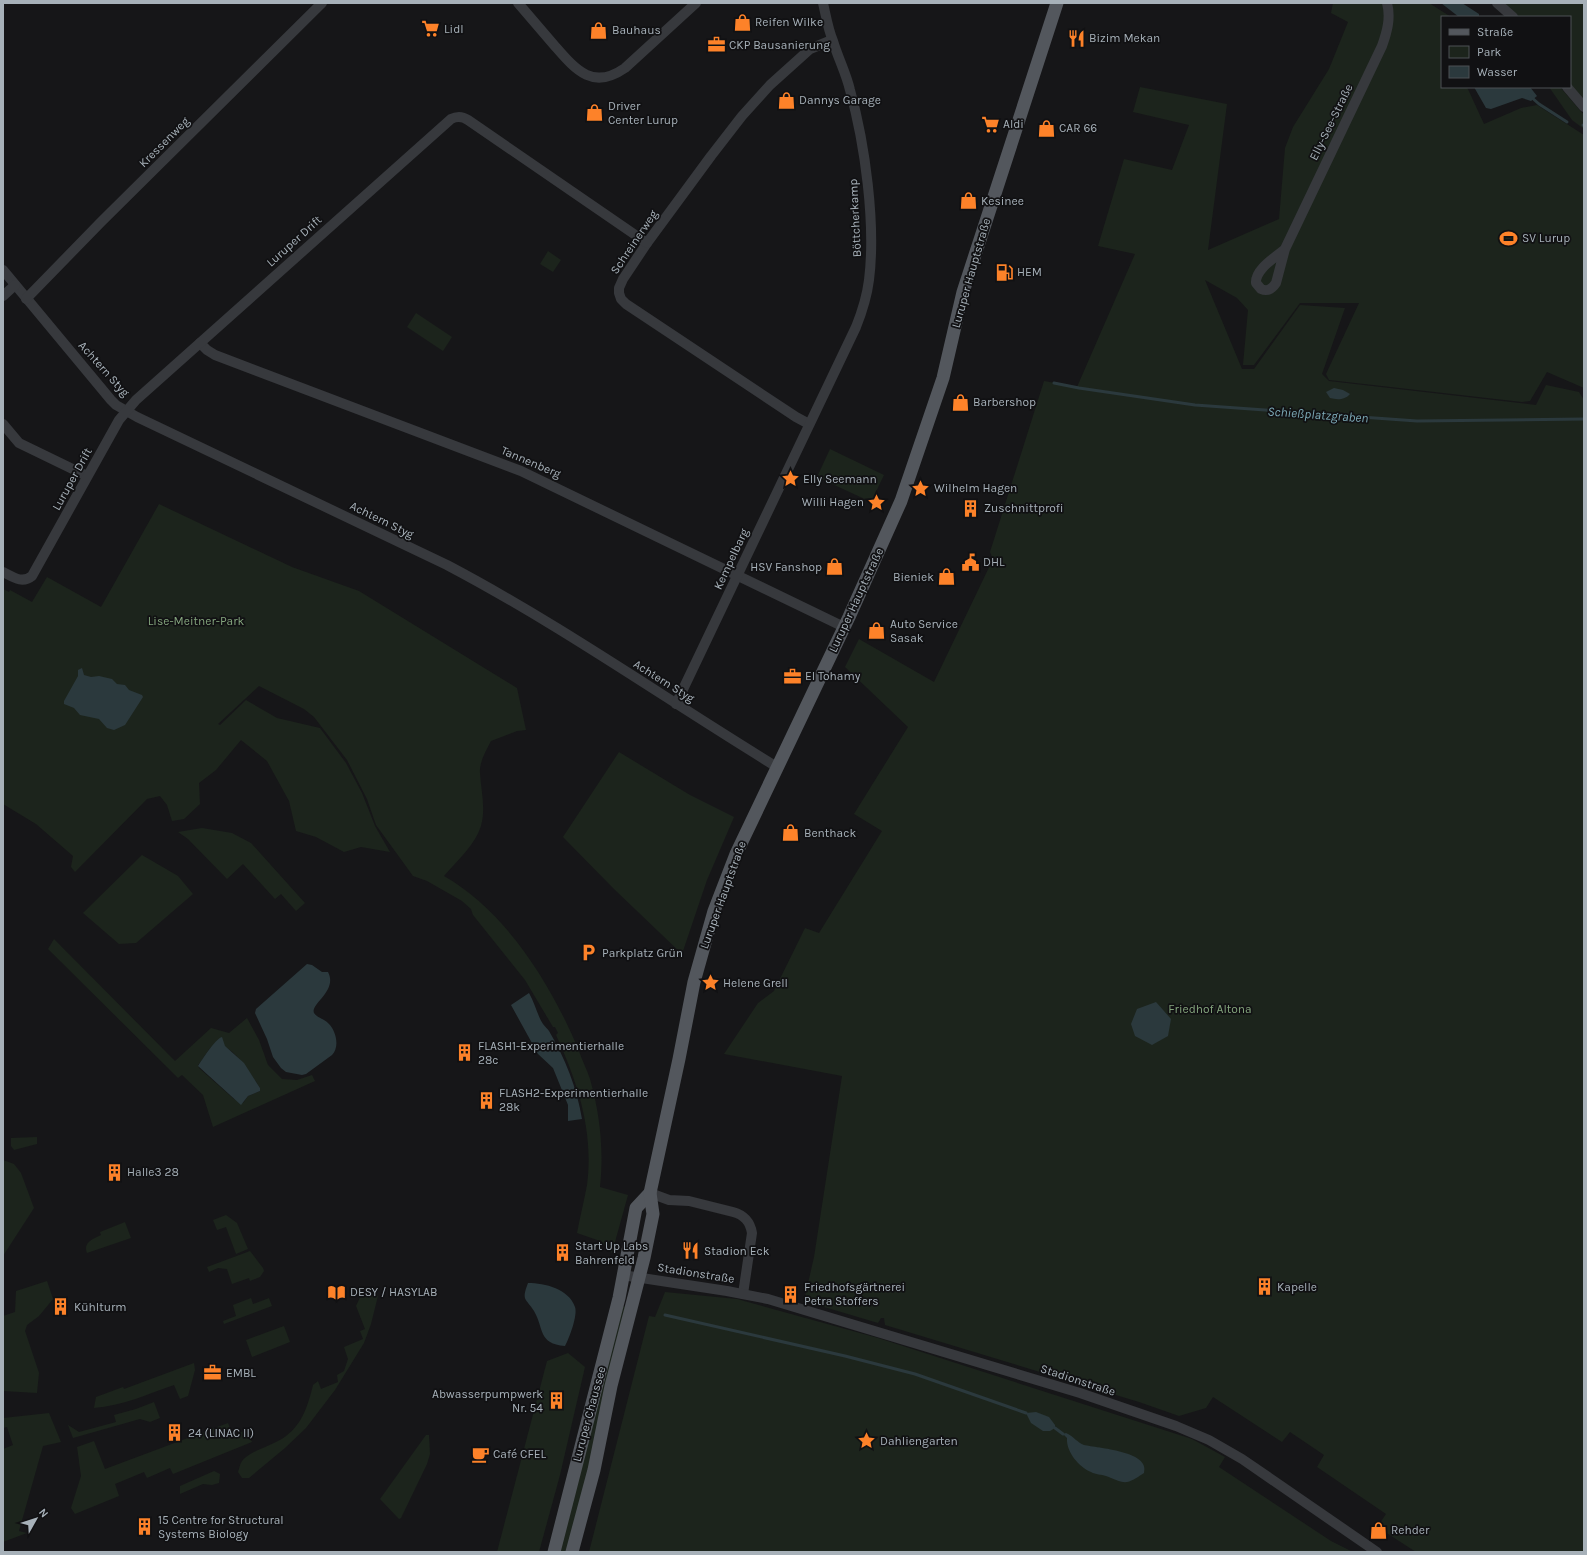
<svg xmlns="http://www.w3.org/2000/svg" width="1587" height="1555" font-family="Karla,sans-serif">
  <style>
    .green { fill: #1c241c; fill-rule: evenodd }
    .water { fill: #2b393d }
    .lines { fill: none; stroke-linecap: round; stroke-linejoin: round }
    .stream { stroke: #2b393d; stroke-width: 3 }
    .minor { stroke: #37393d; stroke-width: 10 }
    .major { stroke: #53575d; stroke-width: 13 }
    .labels { text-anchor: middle; stroke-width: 3.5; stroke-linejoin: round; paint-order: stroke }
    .poi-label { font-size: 12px; fill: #a7b1b9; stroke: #111113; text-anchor: start }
    .street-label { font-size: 12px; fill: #a7b1b9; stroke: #111113 }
    .park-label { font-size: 12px; fill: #84a57d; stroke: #111113 }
    .water-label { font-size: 13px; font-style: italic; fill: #7ca9b6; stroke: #111113 }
  </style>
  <rect width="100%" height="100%" fill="#161618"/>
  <g class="green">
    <polygon points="1333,3 1429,3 1451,17 1442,17 1442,87 1467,87 1484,124 1521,108 1537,105 1584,135 1584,388 1547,372 1530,401 1522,402 1329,380 1326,374 1359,303 1300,303 1254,365 1243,365 1248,310 1237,298 1205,280 1242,369 1254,369 1300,305 1345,308 1322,374 1329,381 1536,405 1546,385 1579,392 1584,400 1584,1552 1416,1552 1385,1532 1387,1528 1380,1523 1386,1514 1317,1467 1324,1455 1290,1432 1282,1442 1213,1397 1206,1408 1179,1416 1139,1402 885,1325 884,1318 881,1318 878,1323 804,1301 814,1257 842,1076 724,1054 758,1003 774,991 805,928 819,933 882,831 854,814 908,727 845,667 859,639 934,682 993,559 990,552 1044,381 1077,387 1135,254 1098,246 1124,159 1172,170 1189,125 1133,112 1140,87 1227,104 1208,250 1279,219 1285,148 1293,127 1329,69 1348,22 1331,13"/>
    <polygon points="1503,3 1584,3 1584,105 1570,87 1570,17 1518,17"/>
    <polygon points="1549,87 1560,87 1584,115 1584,129 1572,120"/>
    <polygon points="548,251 561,260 553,272 540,264"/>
    <polygon points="416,313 452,337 443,351 407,327"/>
    <polygon points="830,449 884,475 871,502 817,477"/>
    <path d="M 159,504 L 292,567 L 359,591 L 517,688 L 526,730 L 517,731 L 491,741 C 486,751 479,762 480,773 C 481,791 486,808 481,826 C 475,845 457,861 444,876 C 507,912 552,986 579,1051 C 582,1060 587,1070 590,1079 C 600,1114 604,1150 600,1187 L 628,1195 L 612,1253 L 600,1241 L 577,1233 C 580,1217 584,1201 587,1185 C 594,1132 578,1083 556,1035 L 558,1033 L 555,1027 L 553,1027 L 525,980 L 473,915 L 471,909 L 462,901 L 427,881 L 413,876 L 376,825 L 367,799 L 347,760 L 314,717 L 304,709 L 259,686 L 218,724 L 220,725 L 246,700 L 277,718 L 320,728 L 346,763 L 362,793 L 375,826 L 390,852 L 361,847 L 344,852 L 316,837 L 296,831 L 289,801 L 267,761 L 241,740 L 216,770 L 199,783 L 200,804 L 184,819 L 172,821 L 167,805 L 160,796 L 147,799 L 75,872 L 71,867 L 73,856 L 36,824 L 3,804 L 3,589 L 9,592 L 10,590 L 32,602 L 47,577 L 101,607 Z"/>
    <polygon points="619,752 690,795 734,817 707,880 682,954 614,889 563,837"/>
    <polygon points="202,828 232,833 251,843 305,903 296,911 281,894 275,899 243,864 227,879 188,839 178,832"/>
    <polygon points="142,855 178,876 193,894 136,943 119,944 83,913"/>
    <path d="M 54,939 L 175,1061 L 211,1028 L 229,1033 L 247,1018 L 259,1040 L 268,1065 L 282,1079 L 297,1080 L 312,1075 L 315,1081 L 213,1127 L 203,1095 L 182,1075 L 178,1078 L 48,949 ZM 215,1044 C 234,1045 250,1073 260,1088 L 260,1091 L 248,1096 L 243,1103 L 234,1099 L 199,1068 L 198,1065 C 205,1058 207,1049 215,1044 Z"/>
    <polygon points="37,1137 37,1144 14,1150 11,1146 11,1138"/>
    <polygon points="3,1160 14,1164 21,1173 34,1208 3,1256"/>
    <polygon points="226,1215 237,1223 248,1249 236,1254 226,1227 217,1230 213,1220"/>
    <path d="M 125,1222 L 131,1238 L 87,1253 C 83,1242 93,1239 101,1235 L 100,1232 Z"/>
    <polygon points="250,1251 263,1268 264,1271 260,1277 250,1281 249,1278 232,1284 227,1269 218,1268 209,1272 207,1267"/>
    <polygon points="47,1281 53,1299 39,1316 27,1325 25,1331 39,1373 37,1393 3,1391 3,1316 15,1312 16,1291"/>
    <polygon points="665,1292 737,1299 878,1338 1192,1439 1225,1457 1219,1467 1331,1541 1353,1552 589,1552 649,1316 655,1317"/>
    <path d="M 362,1293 L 378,1296 L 371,1324 L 364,1343 L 335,1390 L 306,1428 L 285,1448 L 249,1478 L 242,1478 L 238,1472 C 239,1469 240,1464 242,1461 C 249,1451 275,1445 286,1436 C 303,1423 308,1405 313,1385 L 318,1381 L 321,1389 L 338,1382 L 337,1375 L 344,1371 L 348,1359 L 344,1347 L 363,1339 L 360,1331 L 365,1329 L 356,1306 Z"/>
    <polygon points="251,1298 253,1304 269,1298 272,1306 224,1324 223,1321 236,1316 233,1305"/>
    <polygon points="622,1306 626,1307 591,1461 567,1552 558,1552"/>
    <polygon points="284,1326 290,1342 252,1357 246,1340"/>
    <polygon points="568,1353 585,1367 560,1475 539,1552 497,1552 547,1361"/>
    <path d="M 194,1363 L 195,1370 L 188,1396 L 180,1399 L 174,1385 C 148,1394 122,1406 94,1408 L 96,1397 L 123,1387 L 124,1389 Z"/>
    <polygon points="154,1402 160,1418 150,1422 140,1419 73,1438 68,1425 79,1432 116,1422 114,1415 136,1409"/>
    <polygon points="49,1413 61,1442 43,1446 19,1531 27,1533 3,1542 3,1449 13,1445 7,1427 3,1428 3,1418"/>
    <polygon points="228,1423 233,1435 246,1430 252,1442 173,1474 170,1468 147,1478 144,1472 115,1484 119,1496 75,1514 71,1508 81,1476 77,1447 94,1441 105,1469"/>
    <polygon points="426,1435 429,1435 430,1454 427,1464 401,1518 399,1519 380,1499"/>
    <polygon points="214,1471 220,1474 219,1483 212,1485 203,1484 180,1494 180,1486"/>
  </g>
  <g class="water">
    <polygon points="1441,3 1462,3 1479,14 1479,17 1459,17"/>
    <polygon points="1474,87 1530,87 1537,96 1531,101 1522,98 1491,109 1486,108"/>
    <path d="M 1334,388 L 1343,390 L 1350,394 C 1345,400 1337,400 1330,398 L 1326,392 Z"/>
    <polygon points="82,668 84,675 91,677 99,676 112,679 117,684 125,685 129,690 142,695 143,697 125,725 114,730 107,728 99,719 80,715 74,708 64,704 64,701 78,676 78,670"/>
    <path d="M 307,964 L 312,965 L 322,972 L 328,972 C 338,991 310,1004 314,1013 C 317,1018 325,1019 329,1024 C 336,1031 340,1047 332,1055 L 306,1074 L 302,1075 L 286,1072 L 281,1068 L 273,1057 L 267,1039 L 255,1013 L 256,1009 Z"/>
    <path d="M 529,993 C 535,1003 537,1015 543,1024 C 545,1027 548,1029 549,1031 C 565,1058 577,1088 582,1119 L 568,1121 L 568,1105 L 553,1068 L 538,1054 L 511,1005 Z"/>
    <polygon points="1156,1002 1171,1019 1168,1036 1152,1045 1135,1036 1131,1024 1137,1009"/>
    <path d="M 222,1037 L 225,1046 L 244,1063 L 260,1088 L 260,1091 L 248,1096 L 241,1105 L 198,1066 C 202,1060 215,1039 222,1037 Z"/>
    <path d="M 528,1283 C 545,1283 569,1289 575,1307 C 578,1315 569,1339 565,1346 C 538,1344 544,1328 534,1311 C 526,1298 521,1301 528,1283 Z"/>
    <polygon points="1036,1412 1049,1417 1055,1425 1055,1428 1050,1431 1043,1431 1031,1423 1026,1413"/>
    <path d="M 1066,1433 C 1073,1436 1078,1443 1084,1445 C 1097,1448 1151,1451 1144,1473 C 1139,1476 1133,1481 1127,1482 C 1121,1483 1112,1478 1106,1476 C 1101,1474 1096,1475 1091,1472 C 1079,1467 1066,1452 1067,1438 L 1063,1434 Z"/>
  </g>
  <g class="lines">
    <g class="stream">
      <polyline points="1530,96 1539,104 1567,122"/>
      <polyline points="1583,125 1584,126"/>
      <polyline points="1054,383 1079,388 1195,405 1417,421 1584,419"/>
      <polyline points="665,1315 845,1356 915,1374 1026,1413"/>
      <polyline points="1055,1428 1063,1434"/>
    </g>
    <g class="minor">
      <path d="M 518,3 C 530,17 542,31 554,45 C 575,69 592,91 625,68 L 696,3"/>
      <polyline points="1497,3 1513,17"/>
      <polyline points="1567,87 1584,107"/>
      <path d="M 1285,249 C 1276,257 1255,269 1256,283 L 1261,289 C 1268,292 1272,289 1276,283 L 1285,249 L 1382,46 C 1387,32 1391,18 1387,3"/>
      <path d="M 3,270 L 111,400 L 116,405 L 137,417 L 447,565 C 561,625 667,700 777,767"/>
      <polyline points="3,296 15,285"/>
      <polyline points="26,299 101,222 322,3"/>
      <polyline points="200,343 207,350 215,355 521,471 844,627"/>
      <polyline points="3,424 19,443 87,476"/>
      <polyline points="809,424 796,417 626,304 621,299 619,293 619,288 623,279 647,243 711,156 742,116 770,85 810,49 832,40"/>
      <path d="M 3,572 C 13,577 22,584 32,576 L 119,420 L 136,400 L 451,119 C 457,116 462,116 468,120 L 647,243"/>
      <path d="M 676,704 L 856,327 C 862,312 867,296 869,280 C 876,224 865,144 850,90 C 846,73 838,58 833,41 C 828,29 826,16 823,3"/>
      <path d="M 650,1193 L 669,1200 L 689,1201 L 733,1212 C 744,1215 750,1221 752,1233 L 743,1294"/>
      <polyline points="622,1275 727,1291 768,1299 1080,1393 1176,1426 1209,1440 1242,1459 1377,1552"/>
    </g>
    <g class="major">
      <polyline points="554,1552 619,1298 636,1208 650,1193"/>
      <polyline points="572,1552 594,1470 611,1386 644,1258 653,1214 650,1193 679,1059 694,982 714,911 736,854 849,617 901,501 943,378 963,292 1057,3"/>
    </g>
  </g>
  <defs>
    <symbol id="shop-bare" viewBox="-9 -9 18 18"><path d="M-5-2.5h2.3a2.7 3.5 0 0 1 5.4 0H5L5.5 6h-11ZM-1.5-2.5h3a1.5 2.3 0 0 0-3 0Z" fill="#fd8229" stroke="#111113" stroke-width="2.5" paint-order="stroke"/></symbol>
    <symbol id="supermarket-bare" viewBox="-9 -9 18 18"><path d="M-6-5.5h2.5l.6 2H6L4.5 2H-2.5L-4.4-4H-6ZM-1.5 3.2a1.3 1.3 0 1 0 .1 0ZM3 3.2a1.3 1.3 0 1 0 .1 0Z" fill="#fd8229" stroke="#111113" stroke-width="2.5" paint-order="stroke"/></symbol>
    <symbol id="restaurant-bare" viewBox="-9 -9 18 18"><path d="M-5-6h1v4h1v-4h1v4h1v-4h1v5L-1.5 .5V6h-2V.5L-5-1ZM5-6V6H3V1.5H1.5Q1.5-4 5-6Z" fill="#fd8229" stroke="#111113" stroke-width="2.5" paint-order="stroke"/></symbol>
    <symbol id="office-bare" viewBox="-9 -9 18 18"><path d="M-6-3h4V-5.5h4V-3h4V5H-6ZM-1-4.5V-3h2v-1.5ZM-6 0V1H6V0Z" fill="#fd8229" stroke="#111113" stroke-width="2.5" paint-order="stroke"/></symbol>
    <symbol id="stadium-bare" viewBox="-9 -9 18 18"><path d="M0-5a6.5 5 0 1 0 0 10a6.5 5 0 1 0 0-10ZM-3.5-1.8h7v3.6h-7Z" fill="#fd8229" stroke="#111113" stroke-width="2.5" paint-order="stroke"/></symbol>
    <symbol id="fuel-bare" viewBox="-9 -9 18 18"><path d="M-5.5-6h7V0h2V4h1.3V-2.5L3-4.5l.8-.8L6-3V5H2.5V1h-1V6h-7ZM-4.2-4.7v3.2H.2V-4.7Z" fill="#fd8229" stroke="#111113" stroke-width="2.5" paint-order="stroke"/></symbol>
    <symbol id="sight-bare" viewBox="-9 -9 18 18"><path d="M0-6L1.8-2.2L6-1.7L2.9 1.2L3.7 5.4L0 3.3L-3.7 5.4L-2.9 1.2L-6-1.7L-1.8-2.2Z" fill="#fd8229" stroke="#111113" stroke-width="2.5" paint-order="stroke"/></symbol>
    <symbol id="building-bare" viewBox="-9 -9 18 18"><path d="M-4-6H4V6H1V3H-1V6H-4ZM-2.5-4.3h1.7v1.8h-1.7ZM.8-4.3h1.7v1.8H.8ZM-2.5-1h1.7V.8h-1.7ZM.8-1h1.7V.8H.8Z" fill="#fd8229" stroke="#111113" stroke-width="2.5" paint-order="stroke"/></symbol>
    <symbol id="civic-bare" viewBox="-9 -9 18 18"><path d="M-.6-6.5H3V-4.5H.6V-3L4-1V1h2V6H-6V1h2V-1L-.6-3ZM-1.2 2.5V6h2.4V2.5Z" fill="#fd8229" stroke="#111113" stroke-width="2.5" paint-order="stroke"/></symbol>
    <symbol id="parking-bare" viewBox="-9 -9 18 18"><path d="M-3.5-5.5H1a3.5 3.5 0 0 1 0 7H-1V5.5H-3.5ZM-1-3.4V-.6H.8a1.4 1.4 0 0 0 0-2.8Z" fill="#fd8229" stroke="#111113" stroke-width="2.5" paint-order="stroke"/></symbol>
    <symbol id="library-bare" viewBox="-9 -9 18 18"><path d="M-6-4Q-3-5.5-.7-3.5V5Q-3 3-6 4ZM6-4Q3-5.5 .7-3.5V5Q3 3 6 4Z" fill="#fd8229" stroke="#111113" stroke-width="2.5" paint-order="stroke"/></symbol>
    <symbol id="cafe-bare" viewBox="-9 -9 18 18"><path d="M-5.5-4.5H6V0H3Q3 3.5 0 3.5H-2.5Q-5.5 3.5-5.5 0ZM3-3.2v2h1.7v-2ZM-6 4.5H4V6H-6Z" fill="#fd8229" stroke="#111113" stroke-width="2.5" paint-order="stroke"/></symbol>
  </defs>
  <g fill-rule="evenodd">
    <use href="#shop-bare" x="730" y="10" width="25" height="25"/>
    <use href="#supermarket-bare" x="418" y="16" width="25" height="25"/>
    <use href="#shop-bare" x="586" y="18" width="25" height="25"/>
    <use href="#restaurant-bare" x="1064" y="26" width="25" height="25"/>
    <use href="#office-bare" x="704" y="32" width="25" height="25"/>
    <use href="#shop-bare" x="774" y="88" width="25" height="25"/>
    <use href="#shop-bare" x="582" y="100" width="25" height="25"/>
    <use href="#supermarket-bare" x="978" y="112" width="25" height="25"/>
    <use href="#shop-bare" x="1034" y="116" width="25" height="25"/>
    <use href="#shop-bare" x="956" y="188" width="25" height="25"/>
    <use href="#stadium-bare" x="1496" y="226" width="25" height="25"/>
    <use href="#fuel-bare" x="992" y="260" width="25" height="25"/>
    <use href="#shop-bare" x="948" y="390" width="25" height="25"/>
    <use href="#sight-bare" x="778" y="466" width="25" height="25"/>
    <use href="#sight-bare" x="908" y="476" width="25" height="25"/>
    <use href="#sight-bare" x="864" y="490" width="25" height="25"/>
    <use href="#building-bare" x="958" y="496" width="25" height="25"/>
    <use href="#civic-bare" x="958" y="550" width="25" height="25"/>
    <use href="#shop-bare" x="822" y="554" width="25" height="25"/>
    <use href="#shop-bare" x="934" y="564" width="25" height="25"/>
    <use href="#shop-bare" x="864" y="618" width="25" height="25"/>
    <use href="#office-bare" x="780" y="664" width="25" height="25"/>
    <use href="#shop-bare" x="778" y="820" width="25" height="25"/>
    <use href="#parking-bare" x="576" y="940" width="25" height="25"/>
    <use href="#sight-bare" x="698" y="970" width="25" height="25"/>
    <use href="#building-bare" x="452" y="1040" width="25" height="25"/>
    <use href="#building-bare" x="474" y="1088" width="25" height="25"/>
    <use href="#building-bare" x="102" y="1160" width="25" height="25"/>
    <use href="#restaurant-bare" x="678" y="1238" width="25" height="25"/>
    <use href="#building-bare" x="550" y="1240" width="25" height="25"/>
    <use href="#building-bare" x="1252" y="1274" width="25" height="25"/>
    <use href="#library-bare" x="324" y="1280" width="25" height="25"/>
    <use href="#building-bare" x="778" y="1282" width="25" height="25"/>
    <use href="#building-bare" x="48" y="1294" width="25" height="25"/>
    <use href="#office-bare" x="200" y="1360" width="25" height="25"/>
    <use href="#building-bare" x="544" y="1388" width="25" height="25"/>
    <use href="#building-bare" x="162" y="1420" width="25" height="25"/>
    <use href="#sight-bare" x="854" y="1428" width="25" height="25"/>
    <use href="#cafe-bare" x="468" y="1442" width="25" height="25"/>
    <use href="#building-bare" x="132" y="1514" width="25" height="25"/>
    <use href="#shop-bare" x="1366" y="1518" width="25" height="25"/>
  </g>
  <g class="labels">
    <g class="poi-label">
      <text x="755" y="26">Reifen Wilke</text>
      <text x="444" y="33">Lidl</text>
      <text x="612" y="34">Bauhaus</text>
      <text x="1089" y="42">Bizim Mekan</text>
      <text x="729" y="49">CKP Bausanierung</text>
      <text x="799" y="104">Dannys Garage</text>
      <text x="608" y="110">Driver<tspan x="608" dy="14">Center Lurup</tspan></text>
      <text x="1003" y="128">Aldi</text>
      <text x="1059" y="132">CAR 66</text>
      <text x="981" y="205">Kesinee</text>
      <text x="1522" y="242">SV Lurup</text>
      <text x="1017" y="276">HEM</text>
      <text x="973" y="406">Barbershop</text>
      <text x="803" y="483">Elly Seemann</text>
      <text x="934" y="492">Wilhelm Hagen</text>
      <text x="864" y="506" text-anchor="end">Willi Hagen</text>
      <text x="984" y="512">Zuschnittprofi</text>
      <text x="983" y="566">DHL</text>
      <text x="822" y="571" text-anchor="end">HSV Fanshop</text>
      <text x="934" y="581" text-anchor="end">Bieniek</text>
      <text x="890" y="628">Auto Service<tspan x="890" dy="14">Sasak</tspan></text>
      <text x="805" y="680">El Tohamy</text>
      <text x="804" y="837">Benthack</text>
      <text x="602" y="957">Parkplatz Grün</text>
      <text x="723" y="987">Helene Grell</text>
      <text x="478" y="1050">FLASH1-Experimentierhalle<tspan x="478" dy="14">28c</tspan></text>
      <text x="499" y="1097">FLASH2-Experimentierhalle<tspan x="499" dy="14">28k</tspan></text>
      <text x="127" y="1176">Halle3 28</text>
      <text x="575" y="1250">Start Up Labs<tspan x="575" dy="14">Bahrenfeld</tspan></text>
      <text x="704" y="1255">Stadion Eck</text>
      <text x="804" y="1291">Friedhofsgärtnerei<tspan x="804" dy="14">Petra Stoffers</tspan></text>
      <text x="1277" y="1291">Kapelle</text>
      <text x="350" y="1296">DESY / HASYLAB</text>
      <text x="74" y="1311">Kühlturm</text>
      <text x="226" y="1377">EMBL</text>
      <text x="543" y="1398" text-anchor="end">Abwasserpumpwerk<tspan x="543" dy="14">Nr. 54</tspan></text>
      <text x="188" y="1437">24 (LINAC II)</text>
      <text x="880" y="1445">Dahliengarten</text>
      <text x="493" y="1458">Café CFEL</text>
      <text x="158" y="1524">15 Centre for Structural<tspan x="158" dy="14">Systems Biology</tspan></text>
      <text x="1391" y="1534">Rehder</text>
    </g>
    <g class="street-label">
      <text transform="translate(1331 122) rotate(-64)" y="4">Elly-See-Straße</text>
      <text transform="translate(164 142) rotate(-45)" y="4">Kressenweg</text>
      <text transform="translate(855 218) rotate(-93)" y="4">Böttcherkamp</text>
      <text transform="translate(294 241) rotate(-42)" y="4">Luruper Drift</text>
      <text transform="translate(634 242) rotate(-56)" y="4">Schreinerweg</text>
      <text transform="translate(971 273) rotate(-74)" y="4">Luruper Hauptstraße</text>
      <text transform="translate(104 369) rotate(48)" y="4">Achtern Styg</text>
      <text transform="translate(531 462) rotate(23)" y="4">Tannenberg</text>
      <text transform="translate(72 479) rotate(-61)" y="4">Luruper Drift</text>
      <text transform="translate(382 520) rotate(26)" y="4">Achtern Styg</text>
      <text transform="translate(731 559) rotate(-65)" y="4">Kempelbarg</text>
      <text transform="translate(856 600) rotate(-65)" y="4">Luruper Hauptstraße</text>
      <text transform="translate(664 681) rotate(32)" y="4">Achtern Styg</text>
      <text transform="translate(723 895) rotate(-70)" y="4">Luruper Hauptstraße</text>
      <text transform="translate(696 1273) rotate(9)" y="4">Stadionstraße</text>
      <text transform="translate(1078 1380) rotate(18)" y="4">Stadionstraße</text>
      <text transform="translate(589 1414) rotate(-75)" y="4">Luruper Chaussee</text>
    </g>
    <g class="park-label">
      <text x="196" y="625">Lise-Meitner-Park</text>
      <text x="1210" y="1013">Friedhof Altona</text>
    </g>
    <g class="water-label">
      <text transform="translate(1318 414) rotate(4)" y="5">Schießplatzgraben</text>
    </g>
  </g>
  <rect width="1587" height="1555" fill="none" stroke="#a7b1b9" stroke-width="8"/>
  <rect x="1441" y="16" width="130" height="72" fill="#111113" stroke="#4d5155"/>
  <rect x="1449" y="29" width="20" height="6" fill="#53575d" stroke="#4d5155"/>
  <text x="1477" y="36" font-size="12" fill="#a7b1b9">Straße</text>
  <rect x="1449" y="46" width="20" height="12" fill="#1c241c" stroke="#4d5155"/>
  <text x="1477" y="56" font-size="12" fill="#a7b1b9">Park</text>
  <rect x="1449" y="66" width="20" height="12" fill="#2b393d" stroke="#4d5155"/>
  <text x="1477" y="76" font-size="12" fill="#a7b1b9">Wasser</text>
  <g transform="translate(36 1519) rotate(51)" stroke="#111113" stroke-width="3" paint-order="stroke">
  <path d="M0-3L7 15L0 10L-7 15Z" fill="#a7b1b9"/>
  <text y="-6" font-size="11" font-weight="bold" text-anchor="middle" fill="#a7b1b9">N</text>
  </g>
</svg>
